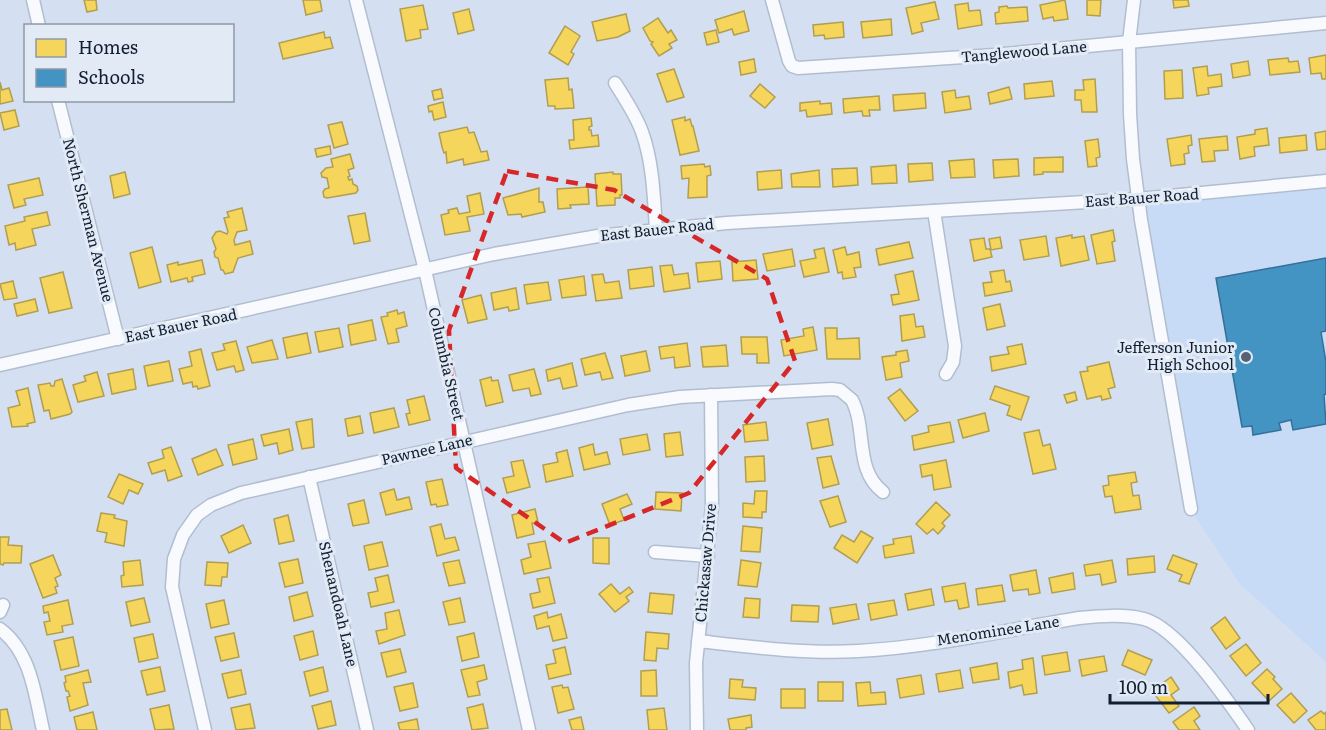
<svg xmlns="http://www.w3.org/2000/svg" width="1326" height="730" font-family="Literata,serif">
  <style>
    .built { fill: #c7daf6 }
    .homes { fill: #f6d55c; stroke: #b19e4f; stroke-width: 1.5 }
    .schools { fill: #4393c3; stroke: #347098; stroke-width: 1.5 }
    .lines { fill: none; stroke-linecap: round; stroke-linejoin: round }
    .street-casing { stroke: #b1bed0; stroke-width: 15 }
    .street { stroke: #f9fafd; stroke-width: 12 }
    .marked { fill: none; stroke: #d62828; stroke-width: 4.5; stroke-dasharray: 12 8; stroke-linejoin: round }
    .poi-dot { fill: #556375; stroke: #e2eaf5; stroke-width: 2 }
    .labels { text-anchor: middle; stroke-width: 6; stroke-linejoin: round; paint-order: stroke }
    .street-label { font-size: 15px; fill: #111f32; stroke: #e2eaf5 }
    .poi-label { font-size: 15px; fill: #111f32; stroke: #e2eaf5; text-anchor: end }
  </style>
  <rect width="100%" height="100%" fill="#d4e0f1"/>
  <polygon class="built" points="1326,184 1326,662 1239,583 1193,514 1141,199"/>
  <g class="homes">
    <polygon points="84,0 96,0 97,10 87,12"/>
    <polygon points="303,0 320,0 322,11 306,15"/>
    <polygon points="1065,0 1068,19 1054,21 1053,17 1043,19 1040,5"/>
    <polygon points="1087,0 1101,0 1100,16 1087,15"/>
    <polygon points="1173,0 1188,0 1189,6 1174,8"/>
    <polygon points="935,2 939,19 921,23 923,31 912,34 906,8"/>
    <polygon points="968,3 969,11 980,10 982,25 958,29 955,5"/>
    <polygon points="423,5 428,29 420,30 421,38 406,41 400,9"/>
    <polygon points="1007,6 1008,8 1027,7 1028,21 996,24 995,13 999,12 999,7"/>
    <polygon points="469,9 474,30 458,34 453,13"/>
    <polygon points="744,11 749,31 734,35 732,29 719,33 715,20"/>
    <polygon points="626,14 630,31 618,37 597,41 592,22"/>
    <polygon points="658,18 668,33 671,30 677,40 669,44 672,48 659,56 651,44 653,42 650,41 643,28"/>
    <polygon points="891,19 892,35 863,38 861,22"/>
    <polygon points="843,22 844,37 825,39 824,35 814,36 813,25"/>
    <polygon points="565,26 580,36 571,52 574,54 568,65 549,53"/>
    <polygon points="716,30 719,42 707,45 704,33"/>
    <polygon points="324,32 325,38 330,37 333,48 283,59 279,43"/>
    <polygon points="1326,55 1326,79 1322,79 1321,73 1311,74 1309,58"/>
    <polygon points="1288,58 1289,62 1298,61 1300,72 1270,75 1268,60"/>
    <polygon points="754,59 756,72 741,75 739,62"/>
    <polygon points="1248,61 1250,75 1233,78 1231,64"/>
    <polygon points="1207,66 1208,76 1221,74 1222,86 1208,88 1209,94 1197,96 1193,68"/>
    <polygon points="674,69 684,97 667,102 657,74"/>
    <polygon points="1182,70 1183,98 1165,99 1164,71"/>
    <polygon points="568,78 569,90 572,89 574,108 555,109 555,106 548,106 545,80"/>
    <polygon points="1095,79 1097,112 1082,112 1081,100 1075,100 1075,90 1084,90 1083,80"/>
    <polygon points="1052,81 1054,96 1025,99 1024,84"/>
    <polygon points="0,82 2,90 9,88 13,101 0,104"/>
    <polygon points="760,84 775,97 765,108 750,96"/>
    <polygon points="1009,87 1012,99 990,104 988,93"/>
    <polygon points="441,89 443,98 434,100 432,91"/>
    <polygon points="955,90 956,98 969,96 971,109 945,113 942,92"/>
    <polygon points="925,93 926,108 894,111 893,95"/>
    <polygon points="879,96 880,110 869,110 870,116 863,116 862,111 844,113 843,99"/>
    <polygon points="820,101 820,104 831,103 832,114 807,117 806,110 800,111 800,103"/>
    <polygon points="443,102 446,117 434,120 432,111 429,112 428,106"/>
    <polygon points="15,110 19,126 4,130 0,113"/>
    <polygon points="685,117 685,121 690,119 692,126 693,126 699,151 680,155 672,120"/>
    <polygon points="591,118 592,126 589,127 589,130 591,130 592,136 598,135 599,146 570,149 569,140 574,140 573,120"/>
    <polygon points="342,122 348,144 334,148 328,125"/>
    <polygon points="467,127 469,133 474,132 481,152 487,151 489,160 464,165 463,159 447,163 446,152 444,153 442,147 439,133"/>
    <polygon points="1267,128 1269,145 1254,147 1255,156 1240,159 1237,137 1255,134 1255,130"/>
    <polygon points="1326,131 1326,149 1317,150 1315,133"/>
    <polygon points="1191,135 1192,145 1188,146 1189,153 1184,154 1185,164 1171,166 1167,139"/>
    <polygon points="1306,135 1307,150 1280,153 1279,138"/>
    <polygon points="1227,136 1228,150 1214,151 1215,161 1202,162 1199,139"/>
    <polygon points="1098,139 1100,157 1096,158 1097,166 1088,167 1085,141"/>
    <polygon points="330,146 331,154 317,157 315,149"/>
    <polygon points="350,154 354,168 348,170 350,176 348,177 349,180 352,179 353,184 357,186 358,190 356,193 327,198 324,197 323,192 325,189 329,188 327,178 322,177 321,173 326,168 333,167 331,159"/>
    <polygon points="1063,157 1063,172 1043,172 1043,174 1034,175 1034,158"/>
    <polygon points="974,159 975,177 951,178 949,161"/>
    <polygon points="1018,159 1019,176 994,178 993,160"/>
    <polygon points="932,163 933,180 909,182 908,164"/>
    <polygon points="704,164 705,167 710,166 711,175 707,176 707,197 688,198 689,178 682,179 681,166"/>
    <polygon points="896,165 897,183 872,184 871,167"/>
    <polygon points="857,168 858,185 833,187 832,169"/>
    <polygon points="781,170 782,188 758,190 757,172"/>
    <polygon points="819,170 820,187 792,187 791,174"/>
    <polygon points="125,172 130,194 114,198 110,176"/>
    <polygon points="613,172 613,174 621,174 622,195 620,195 620,198 615,198 615,205 597,206 595,174"/>
    <polygon points="39,178 43,195 24,199 26,205 14,208 8,185"/>
    <polygon points="588,187 589,204 570,205 571,208 558,209 557,189"/>
    <polygon points="539,188 539,202 543,202 545,212 522,217 521,214 508,215 503,198"/>
    <polygon points="480,193 484,214 467,217 470,231 445,235 441,215 449,213 448,210 457,208 459,214 470,212 467,196"/>
    <polygon points="242,208 247,230 237,232 234,240 235,245 250,241 253,254 238,258 233,272 225,274 223,270 221,270 218,258 215,257 214,252 216,249 212,238 216,232 220,231 227,234 228,232 224,218 229,217 227,212"/>
    <polygon points="47,212 50,225 32,229 36,245 16,250 15,243 9,245 5,226 25,221 24,217"/>
    <polygon points="365,213 370,241 354,244 348,216"/>
    <polygon points="1113,230 1115,241 1112,242 1115,261 1097,264 1091,235"/>
    <polygon points="1072,235 1072,238 1084,236 1089,260 1061,266 1056,238"/>
    <polygon points="1046,236 1049,256 1024,260 1020,240"/>
    <polygon points="1000,237 1002,248 991,250 989,239"/>
    <polygon points="984,238 986,249 990,249 992,257 974,261 970,240"/>
    <polygon points="909,242 913,258 879,265 876,249"/>
    <polygon points="152,247 161,282 139,288 130,253"/>
    <polygon points="845,247 847,255 859,252 861,267 854,268 856,277 843,279 842,272 838,273 833,250"/>
    <polygon points="824,248 829,272 804,277 800,261 816,258 814,250"/>
    <polygon points="792,249 795,266 767,271 763,254"/>
    <polygon points="202,260 205,274 192,277 193,281 188,282 187,278 171,282 167,265 178,262 178,265"/>
    <polygon points="756,260 758,279 733,281 732,262"/>
    <polygon points="720,261 722,279 698,282 696,263"/>
    <polygon points="672,265 674,275 688,273 690,288 664,292 660,266"/>
    <polygon points="652,267 654,286 630,289 628,270"/>
    <polygon points="1004,270 1006,282 1010,281 1012,291 985,296 983,283 992,282 990,272"/>
    <polygon points="913,271 919,300 893,305 891,295 899,294 895,275"/>
    <polygon points="63,272 72,308 49,313 40,278"/>
    <polygon points="603,274 605,283 619,281 622,298 596,301 592,275"/>
    <polygon points="584,276 586,295 562,298 559,280"/>
    <polygon points="13,281 17,298 4,300 0,284"/>
    <polygon points="548,282 551,300 527,304 524,285"/>
    <polygon points="516,288 519,309 509,311 508,307 494,310 491,293"/>
    <polygon points="481,295 487,319 468,323 462,300"/>
    <polygon points="35,299 38,311 17,316 14,304"/>
    <polygon points="1000,304 1005,326 987,330 983,308"/>
    <polygon points="397,310 398,314 404,312 407,326 396,329 399,342 388,344 381,317 388,316 387,313"/>
    <polygon points="914,314 916,327 923,326 925,337 902,341 900,316"/>
    <polygon points="372,320 376,340 351,345 348,325"/>
    <polygon points="813,327 817,350 784,356 781,340 804,336 803,329"/>
    <polygon points="339,328 343,347 319,352 315,332"/>
    <polygon points="825,328 837,328 837,339 859,338 860,359 827,359"/>
    <polygon points="307,333 311,353 287,358 283,338"/>
    <polygon points="741,337 767,337 769,363 757,363 757,354 742,354"/>
    <polygon points="272,340 278,359 252,363 247,347"/>
    <polygon points="236,341 244,370 236,372 234,366 217,370 212,353 225,350 223,344"/>
    <polygon points="687,343 690,366 675,368 674,357 661,359 659,347"/>
    <polygon points="1022,344 1026,364 992,371 990,357 1009,354 1007,347"/>
    <polygon points="726,345 728,366 703,367 701,347"/>
    <polygon points="201,349 210,386 198,389 197,386 193,387 192,382 183,384 179,369 192,366 189,352"/>
    <polygon points="907,350 909,361 900,363 902,377 886,380 882,357 896,355 896,352"/>
    <polygon points="646,351 650,371 625,376 621,356"/>
    <polygon points="605,353 613,378 602,380 600,372 585,375 581,359"/>
    <polygon points="169,361 173,381 148,386 144,366"/>
    <polygon points="1109,362 1115,387 1108,389 1111,398 1102,400 1101,396 1087,399 1080,372 1088,371 1087,367"/>
    <polygon points="572,363 577,386 563,389 560,378 548,381 546,370"/>
    <polygon points="133,369 136,389 112,394 108,374"/>
    <polygon points="534,369 541,394 531,396 529,388 513,391 509,375"/>
    <polygon points="97,372 104,396 78,402 73,385 86,381 84,376"/>
    <polygon points="491,377 492,381 498,380 503,402 486,406 480,380"/>
    <polygon points="62,379 72,412 70,414 51,419 49,410 44,411 38,385 50,383 51,386 54,386 55,381"/>
    <polygon points="995,386 1029,397 1021,420 1007,415 1010,406 990,399"/>
    <polygon points="28,388 35,422 27,424 28,426 12,427 8,408 20,405 16,391"/>
    <polygon points="900,389 918,411 905,421 888,398"/>
    <polygon points="1075,392 1077,400 1067,403 1064,395"/>
    <polygon points="424,396 430,420 409,425 406,414 410,413 407,400"/>
    <polygon points="394,408 399,427 374,433 370,413"/>
    <polygon points="985,413 989,431 963,438 958,420"/>
    <polygon points="360,416 363,433 348,436 345,419"/>
    <polygon points="312,419 314,447 302,449 296,422"/>
    <polygon points="828,419 833,445 812,449 807,423"/>
    <polygon points="766,422 768,440 745,442 743,425"/>
    <polygon points="950,422 954,442 914,450 912,436 929,432 928,426"/>
    <polygon points="289,429 293,450 279,454 277,443 264,446 261,435"/>
    <polygon points="1039,430 1043,446 1050,444 1056,469 1033,474 1024,433"/>
    <polygon points="680,432 683,455 666,457 664,434"/>
    <polygon points="647,434 650,450 623,455 620,439"/>
    <polygon points="253,439 257,459 233,465 228,445"/>
    <polygon points="593,444 595,455 607,452 610,464 584,470 579,448"/>
    <polygon points="171,447 182,476 168,481 165,470 152,474 148,463 164,458 162,450"/>
    <polygon points="216,449 223,465 198,475 192,459"/>
    <polygon points="567,450 573,476 546,482 543,465 558,462 556,453"/>
    <polygon points="764,456 765,481 746,482 745,457"/>
    <polygon points="831,456 839,484 823,488 817,458"/>
    <polygon points="523,460 530,487 507,493 503,478 514,476 511,462"/>
    <polygon points="946,460 951,487 934,490 932,475 922,477 920,465"/>
    <polygon points="1135,472 1137,482 1131,483 1133,496 1139,495 1141,509 1115,513 1112,496 1105,497 1103,486 1109,485 1108,476"/>
    <polygon points="119,474 143,484 138,494 129,490 123,504 108,497"/>
    <polygon points="442,479 448,505 437,507 436,504 431,505 426,482"/>
    <polygon points="394,489 397,500 409,497 412,509 386,515 380,493"/>
    <polygon points="755,491 767,491 766,512 762,512 762,518 743,517 743,503 754,504"/>
    <polygon points="656,492 682,493 681,511 655,509"/>
    <polygon points="627,494 632,504 620,509 624,520 610,525 602,504"/>
    <polygon points="838,496 846,522 830,527 820,501"/>
    <polygon points="364,500 369,523 353,526 348,504"/>
    <polygon points="936,502 950,515 942,523 945,526 938,534 933,529 927,534 916,524"/>
    <polygon points="535,509 538,522 532,523 534,534 517,538 512,515"/>
    <polygon points="101,513 115,515 114,518 127,521 124,546 105,542 107,533 97,531"/>
    <polygon points="288,515 294,541 279,544 274,519"/>
    <polygon points="441,524 445,539 455,537 459,550 437,556 430,527"/>
    <polygon points="243,525 251,543 229,553 221,536"/>
    <polygon points="743,526 762,528 760,552 741,551"/>
    <polygon points="861,531 873,538 857,563 834,548 842,535 854,542"/>
    <polygon points="911,536 914,553 885,558 883,546 894,544 893,539"/>
    <polygon points="0,537 9,537 8,545 22,546 21,563 4,563 3,565 0,564"/>
    <polygon points="593,538 609,538 609,564 593,563"/>
    <polygon points="545,541 551,568 524,574 521,560 531,557 528,544"/>
    <polygon points="382,542 388,566 369,570 364,546"/>
    <polygon points="53,555 61,575 55,578 58,586 55,587 57,593 43,598 30,564"/>
    <polygon points="1173,555 1197,564 1189,584 1179,581 1182,575 1167,569"/>
    <polygon points="1154,556 1155,572 1128,575 1127,559"/>
    <polygon points="298,559 303,583 285,587 279,563"/>
    <polygon points="140,560 143,585 122,587 121,576 124,575 123,562"/>
    <polygon points="459,560 465,583 449,586 443,563"/>
    <polygon points="741,560 761,563 757,587 738,585"/>
    <polygon points="1112,560 1116,582 1102,585 1100,574 1086,576 1084,565"/>
    <polygon points="207,562 228,563 227,577 222,577 221,586 205,585"/>
    <polygon points="1036,570 1040,593 1029,595 1028,589 1013,591 1010,575"/>
    <polygon points="1073,573 1075,589 1052,593 1049,578"/>
    <polygon points="388,575 394,602 371,607 368,593 378,591 375,578"/>
    <polygon points="549,577 555,603 533,608 530,594 540,592 537,579"/>
    <polygon points="965,583 969,607 959,609 957,600 945,602 942,587"/>
    <polygon points="611,584 620,594 629,587 633,592 626,597 629,601 615,612 599,594"/>
    <polygon points="1002,585 1005,601 978,605 976,589"/>
    <polygon points="931,589 934,605 908,610 905,594"/>
    <polygon points="307,592 313,616 294,621 289,597"/>
    <polygon points="650,593 674,595 672,614 648,612"/>
    <polygon points="144,598 150,622 131,626 126,602"/>
    <polygon points="460,598 465,622 449,625 443,602"/>
    <polygon points="745,598 760,599 759,618 743,617"/>
    <polygon points="68,600 73,624 62,626 63,632 47,635 44,622 50,621 48,612 44,613 43,606"/>
    <polygon points="224,600 229,624 211,628 206,604"/>
    <polygon points="894,600 897,615 871,620 868,604"/>
    <polygon points="856,604 859,619 833,624 830,608"/>
    <polygon points="792,605 819,606 818,622 791,621"/>
    <polygon points="399,610 405,635 379,644 376,631 387,629 385,613"/>
    <polygon points="547,612 548,618 561,614 567,638 553,641 549,626 537,629 534,616"/>
    <polygon points="1225,617 1240,638 1226,649 1211,628"/>
    <polygon points="313,631 318,655 300,660 294,636"/>
    <polygon points="646,632 669,634 668,649 657,648 656,661 644,660"/>
    <polygon points="234,633 239,657 221,661 215,637"/>
    <polygon points="474,633 479,657 462,661 457,637"/>
    <polygon points="153,634 158,658 139,662 134,638"/>
    <polygon points="73,637 79,666 61,670 54,641"/>
    <polygon points="1246,644 1261,663 1246,676 1230,656"/>
    <polygon points="565,647 571,674 549,679 546,665 556,663 553,650"/>
    <polygon points="400,649 406,672 387,677 381,653"/>
    <polygon points="1128,650 1152,660 1145,675 1122,665"/>
    <polygon points="1067,652 1070,671 1045,675 1042,656"/>
    <polygon points="1104,656 1107,671 1082,676 1079,660"/>
    <polygon points="1033,658 1037,693 1024,695 1022,685 1010,688 1008,672 1023,669 1022,660"/>
    <polygon points="997,663 999,679 973,683 970,668"/>
    <polygon points="484,665 487,679 477,682 480,695 468,697 461,670"/>
    <polygon points="160,667 165,691 147,695 141,671"/>
    <polygon points="323,667 328,691 310,696 304,672"/>
    <polygon points="1267,669 1275,677 1273,679 1282,689 1269,701 1252,683"/>
    <polygon points="88,670 91,682 83,683 88,705 70,711 67,697 70,696 68,691 66,691 64,683 66,682 65,676"/>
    <polygon points="241,670 246,694 228,698 222,674"/>
    <polygon points="656,670 657,696 641,696 641,671"/>
    <polygon points="960,670 963,688 939,692 936,674"/>
    <polygon points="921,675 924,694 900,698 897,679"/>
    <polygon points="1171,677 1179,689 1171,695 1179,706 1169,713 1152,691"/>
    <polygon points="730,679 743,680 742,687 756,688 755,700 729,698"/>
    <rect x="818" y="682" width="25" height="19"/>
    <polygon points="870,682 871,693 885,692 886,704 858,706 856,683"/>
    <polygon points="413,683 418,707 400,711 394,687"/>
    <polygon points="562,685 563,688 568,687 574,709 558,713 552,687"/>
    <rect x="781" y="689" width="24" height="19"/>
    <polygon points="1291,693 1307,711 1294,723 1277,705"/>
    <polygon points="331,701 336,725 318,729 312,706"/>
    <polygon points="250,704 255,728 236,730 231,708"/>
    <polygon points="483,704 488,728 472,730 467,708"/>
    <polygon points="169,705 174,729 155,730 150,709"/>
    <polygon points="1194,707 1200,716 1194,721 1200,730 1179,730 1173,722"/>
    <polygon points="664,708 667,730 649,730 647,710"/>
    <polygon points="7,709 12,730 0,730 0,710"/>
    <polygon points="1321,711 1324,714 1326,712 1326,730 1316,730 1308,720"/>
    <polygon points="93,712 97,730 77,730 74,717"/>
    <polygon points="751,715 752,727 746,728 746,730 730,730 728,719"/>
    <polygon points="581,717 584,730 572,730 569,720"/>
    <polygon points="417,719 419,730 400,730 398,723"/>
  </g>
  <polygon class="schools" points="1326,258 1326,331 1321,332 1326,362 1326,394 1324,395 1326,424 1293,430 1291,420 1279,423 1281,430 1253,435 1252,426 1242,427 1216,278"/>
  <g class="lines">
    <defs>
      <g id="street">
        <polyline points="33,0 39,26"/>
        <polyline points="356,0 425,270 529,730"/>
        <polyline points="772,0 789,61 792,66 798,68 994,55 1326,23"/>
        <polyline points="1134,0 1129,42 1130,114 1133,159 1141,220 1191,509"/>
        <path d="M 615,83 C 625,99 636,115 642,132 C 653,162 654,198 656,230"/>
        <polyline points="58,100 118,339"/>
        <polyline points="934,211 955,346 953,362 946,374"/>
        <polyline points="0,365 494,254 598,236 727,223 1138,199 1326,181"/>
        <polyline points="309,477 367,730"/>
        <polyline points="655,552 708,556"/>
        <polyline points="0,612 3,605"/>
        <path d="M 0,629 C 31,652 35,695 43,730"/>
        <path d="M 698,641 C 751,647 804,654 858,651 C 932,647 1006,630 1079,618 C 1100,616 1123,614 1144,619 C 1178,628 1228,701 1248,730"/>
        <path d="M 205,730 L 172,587 L 174,559 L 183,535 L 197,515 L 211,505 L 241,493 L 628,405 L 680,397 L 832,389 L 840,390 L 852,400 C 867,429 854,470 883,492"/>
        <polyline points="697,730 696,663 712,506 711,395"/>
      </g>
    </defs>
    <use href="#street" class="street-casing"/>
    <use href="#street" class="street"/>
  </g>
  <path class="marked" d="M 507,171 L 614,190 L 767,279 L 795,361 L 689,493 L 565,543 L 456,468 L 449,330 Z"/>
  <circle class="poi-dot" cx="1246" cy="357" r="6"/>
  <g class="labels">
    <g class="street-label">
      <text transform="translate(1024 52) rotate(-5)" y="5">Tanglewood Lane</text>
      <text transform="translate(1142 198) rotate(-4)" y="5">East Bauer Road</text>
      <text transform="translate(88 220) rotate(76)" y="5">North Sherman Avenue</text>
      <text transform="translate(657 230) rotate(-6)" y="5">East Bauer Road</text>
      <text transform="translate(181 326) rotate(-12)" y="5">East Bauer Road</text>
      <text transform="translate(446 364) rotate(77)" y="5">Columbia Street</text>
      <text transform="translate(427 450) rotate(-13)" y="5">Pawnee Lane</text>
      <text transform="translate(706 563) rotate(-85)" y="5">Chickasaw Drive</text>
      <text transform="translate(338 604) rotate(77)" y="5">Shenandoah Lane</text>
      <text transform="translate(998 631) rotate(-9)" y="5">Menominee Lane</text>
    </g>
    <g class="poi-label">
      <text x="1234" y="353">Jefferson Junior<tspan x="1234" dy="17">High School</tspan></text>
    </g>
  </g>
  <rect x="24" y="24" width="210" height="78" fill="#e2eaf5" stroke="#8e99a7" stroke-width="1.5"/>
  <rect x="36" y="39" width="30" height="18" fill="#f6d55c" stroke="#8e99a7" stroke-width="1.5"/>
  <text x="78" y="54" font-size="18" fill="#111f32">Homes</text>
  <rect x="36" y="69" width="30" height="18" fill="#4393c3" stroke="#8e99a7" stroke-width="1.5"/>
  <text x="78" y="84" font-size="18" fill="#111f32">Schools</text>
  <path d="M1110 694v9h158v-9" fill="none" stroke="#111f32" stroke-width="3"/>
  <text x="1119" y="694" font-size="18" fill="#111f32" stroke="#e2eaf5" stroke-width="4.5" paint-order="stroke">100 m</text>
</svg>
